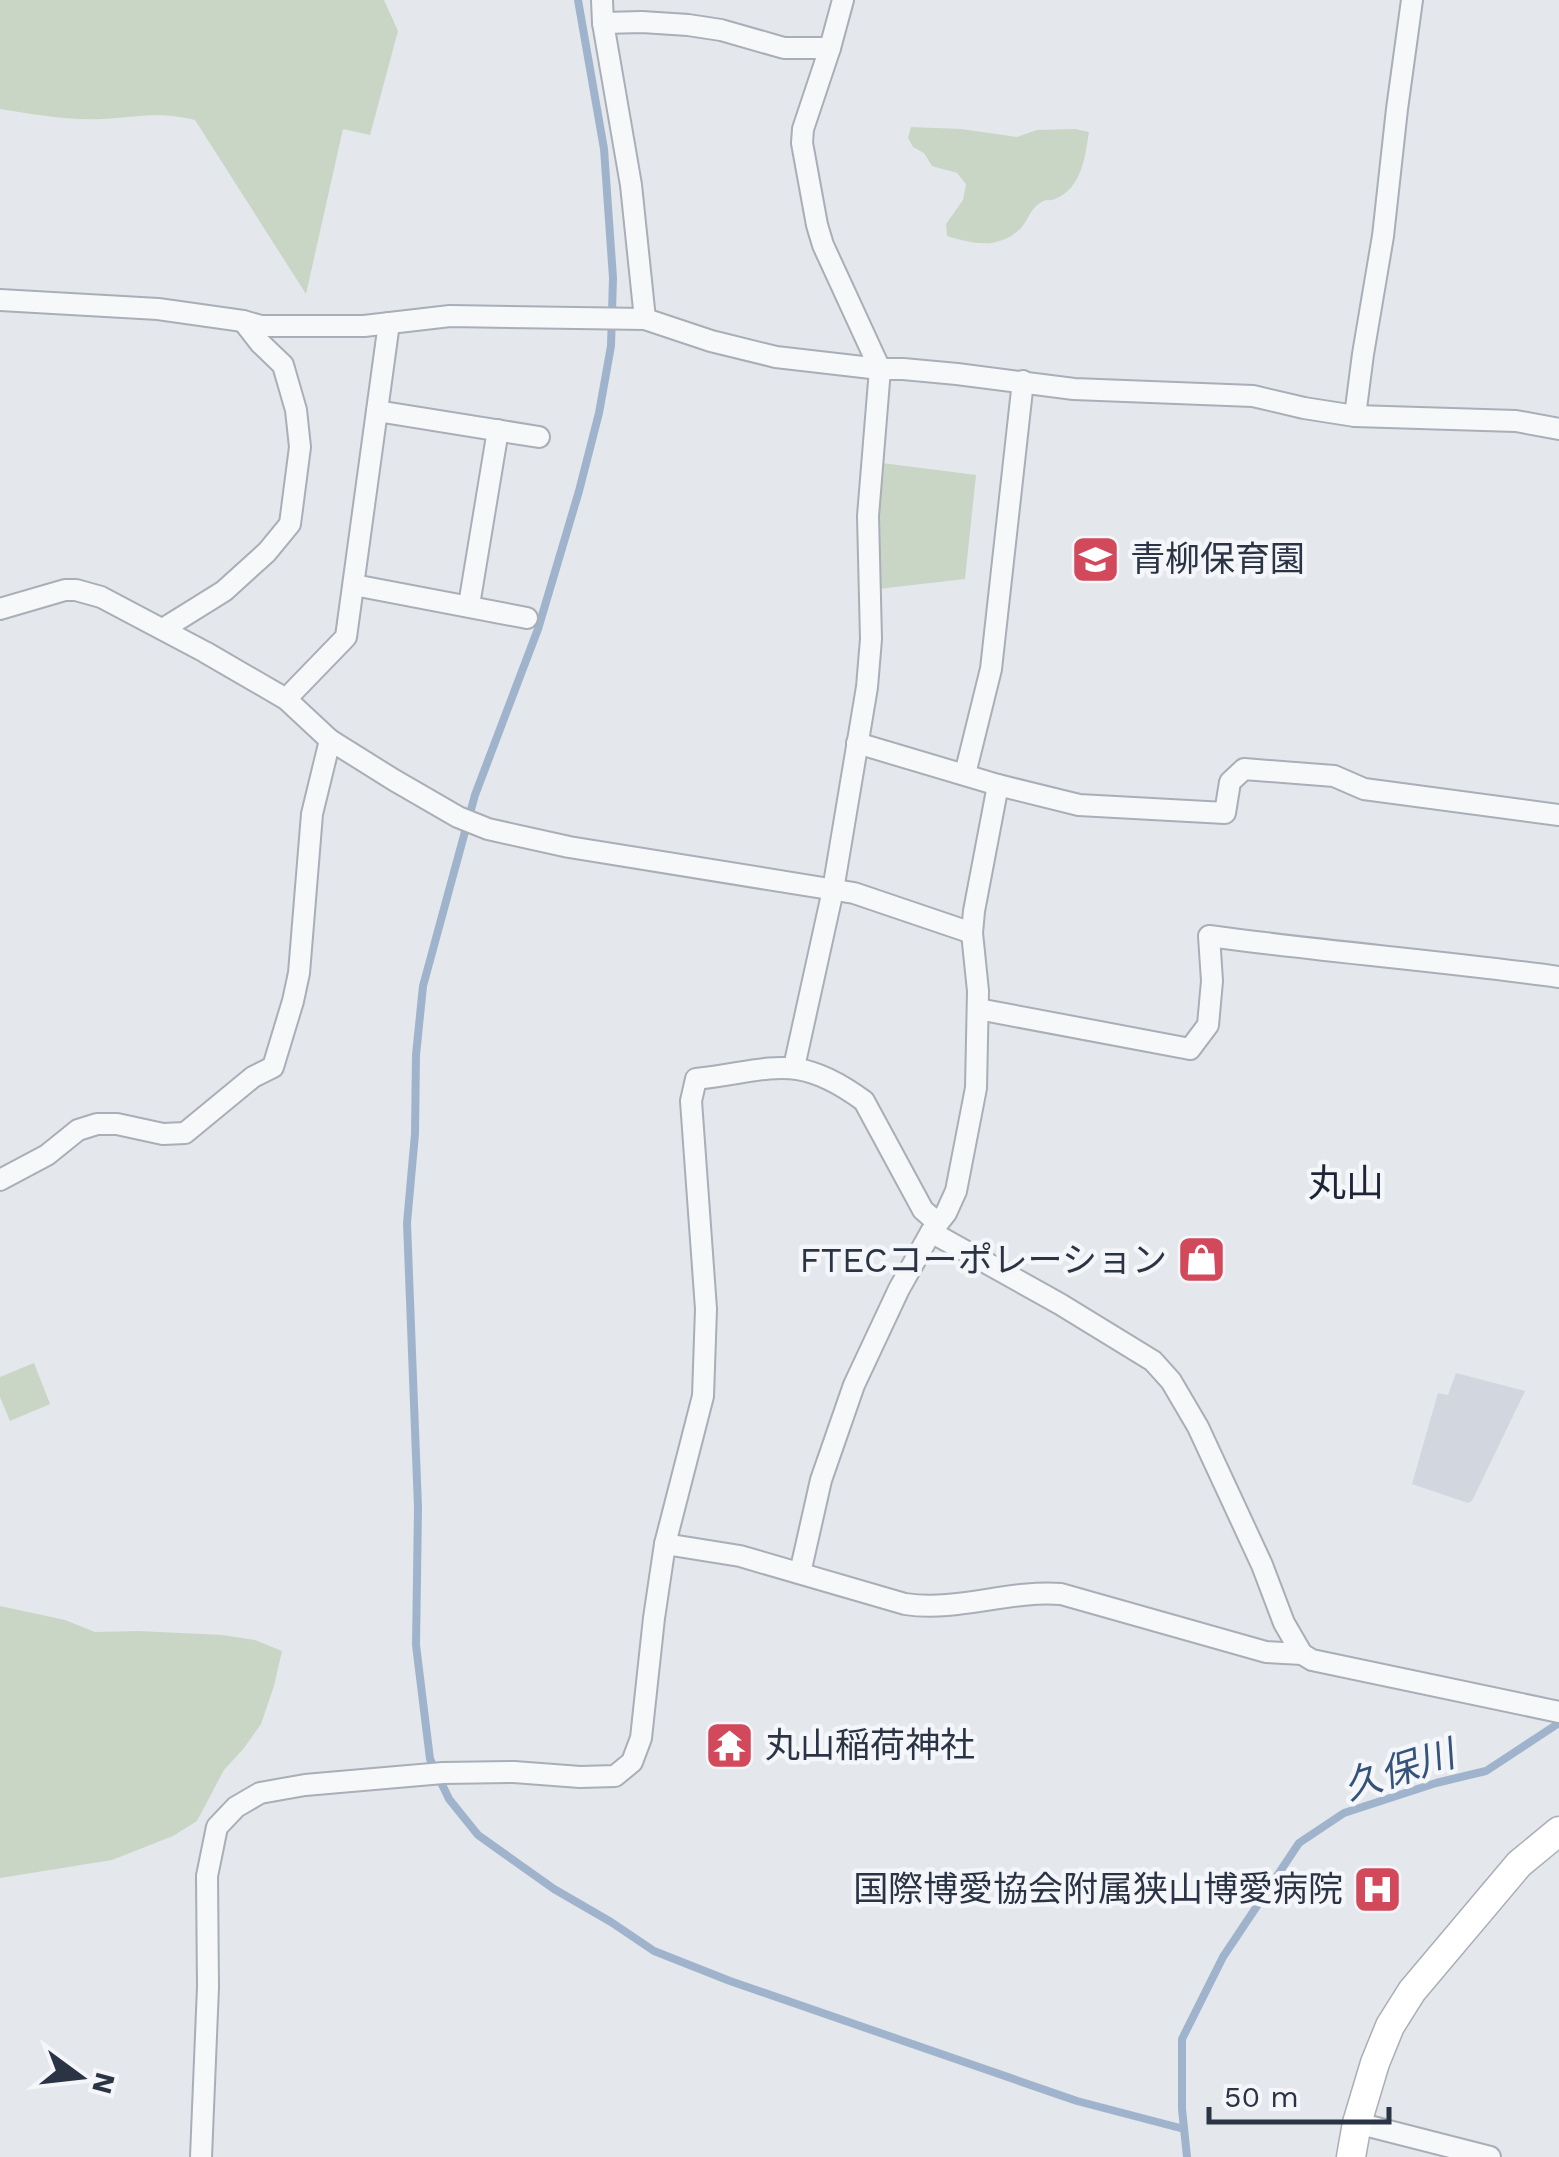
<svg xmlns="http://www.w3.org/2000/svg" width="1559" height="2157" font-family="'Work Sans','Noto Sans JP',sans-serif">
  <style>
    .built { fill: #d2d6de }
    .green { fill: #c9d6c5 }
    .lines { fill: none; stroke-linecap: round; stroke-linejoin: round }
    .stream { stroke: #9fb4cc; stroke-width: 8 }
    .street-casing { stroke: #a9aeb7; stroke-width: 24 }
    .secondary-casing { stroke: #a9aeb7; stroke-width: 31 }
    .street { stroke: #f7f8fa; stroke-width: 20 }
    .secondary { stroke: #fff; stroke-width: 28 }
    .labels { text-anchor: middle; stroke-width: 9; stroke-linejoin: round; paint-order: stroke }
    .poi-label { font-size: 35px; fill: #2b3445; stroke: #f4f6f9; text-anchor: start }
    .neighbourhood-label { font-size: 38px; fill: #1d2536; stroke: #f4f6f9 }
    .water-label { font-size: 38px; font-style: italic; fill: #34527a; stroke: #f4f6f9 }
  </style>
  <rect width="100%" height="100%" fill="#e4e7ec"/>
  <polygon class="built" points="1456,1373 1525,1391 1472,1501 1468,1503 1412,1484 1438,1393 1448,1395"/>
  <g class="green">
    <path d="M 0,0 L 384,0 L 398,31 L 370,135 L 343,129 L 306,294 L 195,120 C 160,111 137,117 102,119 C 69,121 33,114 0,109 Z"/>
    <path d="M 911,127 L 961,129 L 1017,137 L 1037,130 L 1075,129 L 1089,132 C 1085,157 1082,188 1055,199 C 1047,202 1047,198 1040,203 C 1031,208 1028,220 1021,228 C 998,250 974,244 947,236 L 946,224 L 963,200 L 966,184 L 957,173 L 932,166 L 924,153 L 913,147 L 908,138 Z"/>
    <polygon points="882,463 976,475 965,579 878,589 877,542"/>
    <polygon points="34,1363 50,1404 10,1421 0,1397 0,1377"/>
    <polygon points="0,1606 65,1620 95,1632 138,1631 222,1635 255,1640 282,1651 274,1686 261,1724 244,1748 224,1770 197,1821 173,1836 112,1860 0,1878"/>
  </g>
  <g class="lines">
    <g class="stream">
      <polyline points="578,0 604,149 613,278 611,346 599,413 579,491 538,629 475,795 448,894 423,986 416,1055 415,1134 407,1223 418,1507 416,1645 430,1759 449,1799 478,1835 554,1889 611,1922 654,1951 730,1981 1077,2101 1184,2129"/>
      <polyline points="1187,2157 1182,2109 1182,2039 1223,1957 1299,1843 1344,1813 1436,1783 1486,1771 1556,1725"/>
    </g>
    <defs>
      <g id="street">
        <polyline points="602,0 603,23 631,185 645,319"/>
        <polyline points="603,23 642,22 688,25 721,30 784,48 830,48"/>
        <polyline points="0,300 158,309 243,321 261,326 364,326 450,316 645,319 711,341 776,357 880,369 903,369 957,374 1074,389 1253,396 1304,408 1355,416 1516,421 1559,429"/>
        <polyline points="377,411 539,437"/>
        <polyline points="1355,416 1363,354 1383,236 1397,109 1412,0"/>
        <polyline points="354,585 527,618"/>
        <polyline points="469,605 498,430"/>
        <polyline points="0,609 65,590 76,590 101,597 205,652 286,699 330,740 394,780 458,817 488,829 569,847 854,893 972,933"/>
        <polyline points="163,629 224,591 267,552 290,524 300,447 296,410 283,365 260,343 243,321"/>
        <polyline points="286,699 346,637 389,323"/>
        <polyline points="857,743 998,785 1079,805 1225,813 1230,782 1244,769 1334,776 1364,789 1559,815"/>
        <polyline points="965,774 991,669 1023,381"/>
        <path d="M 978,1009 L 1190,1049 L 1208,1025 L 1212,981 L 1209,936 C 1326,952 1443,961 1559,977"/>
        <polyline points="794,1067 833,890 867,687 871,639 868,516 880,369 823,245 817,225 802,143 803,129 830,48 843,0"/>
        <polyline points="0,1180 47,1155 78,1130 97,1124 117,1124 163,1134 185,1133 253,1077 273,1067 293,1001 299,973 312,814 330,740"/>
        <polyline points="931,1232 1060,1304 1153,1361 1171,1381 1198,1427 1262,1565 1284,1623 1302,1654"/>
        <path d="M 665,1544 L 740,1556 L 905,1604 C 958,1612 1008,1590 1061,1594 L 1266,1652 L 1302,1654 L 1312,1660 L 1559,1712"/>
        <polyline points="800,1573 821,1480 854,1385 899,1289 931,1232 946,1213 956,1191 976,1088 978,991 972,933 974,911 998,785"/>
        <polyline points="1357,2123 1490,2157"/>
        <path d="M 201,2157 L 208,1987 L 207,1876 L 217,1827 L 236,1807 L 260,1793 L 305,1785 L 443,1773 L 514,1772 L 580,1777 L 615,1776 L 632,1762 L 641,1738 L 654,1618 L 665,1544 L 703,1396 L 706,1309 L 691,1101 L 696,1079 C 771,1071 795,1050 864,1101 L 923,1210 L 938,1223"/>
      </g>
      <polyline id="secondary" points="1351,2157 1357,2123 1375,2063 1390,2026 1412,1991 1519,1864 1559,1831"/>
    </defs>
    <use href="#street" class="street-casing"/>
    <use href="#secondary" class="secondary-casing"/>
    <use href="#street" class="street"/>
    <use href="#secondary" class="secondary"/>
  </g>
  <defs>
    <symbol id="school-square" viewBox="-11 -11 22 22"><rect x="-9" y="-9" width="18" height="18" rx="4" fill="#d1495b" stroke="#f4f6f9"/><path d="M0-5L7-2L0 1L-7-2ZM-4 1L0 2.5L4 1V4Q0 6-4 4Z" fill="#fff"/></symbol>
    <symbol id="shop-square" viewBox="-11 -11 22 22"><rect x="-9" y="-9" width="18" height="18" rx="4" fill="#d1495b" stroke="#f4f6f9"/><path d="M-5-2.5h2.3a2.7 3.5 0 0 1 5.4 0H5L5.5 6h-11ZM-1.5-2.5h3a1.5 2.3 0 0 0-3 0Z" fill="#fff"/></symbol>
    <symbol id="temple-square" viewBox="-11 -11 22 22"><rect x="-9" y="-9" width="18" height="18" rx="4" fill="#d1495b" stroke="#f4f6f9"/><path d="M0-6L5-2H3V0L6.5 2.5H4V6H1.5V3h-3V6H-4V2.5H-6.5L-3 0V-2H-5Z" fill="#fff"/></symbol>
    <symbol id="hospital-square" viewBox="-11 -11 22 22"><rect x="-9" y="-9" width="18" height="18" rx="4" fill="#d1495b" stroke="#f4f6f9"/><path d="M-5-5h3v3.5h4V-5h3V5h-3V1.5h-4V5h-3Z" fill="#fff"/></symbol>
  </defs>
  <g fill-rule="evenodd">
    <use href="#school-square" x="1068" y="532" width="55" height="55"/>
    <use href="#shop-square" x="1174" y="1232" width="55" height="55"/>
    <use href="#temple-square" x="702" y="1718" width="55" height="55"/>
    <use href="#hospital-square" x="1350" y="1862" width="55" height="55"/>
  </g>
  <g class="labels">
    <g class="poi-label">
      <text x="1130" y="571">青柳保育園</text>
      <text x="1167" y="1272" text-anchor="end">FTECコーポレーション</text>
      <text x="765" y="1757">丸山稲荷神社</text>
      <text x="1343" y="1901" text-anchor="end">国際博愛協会附属狭山博愛病院</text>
    </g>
    <g class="neighbourhood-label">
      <text x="1346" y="1196">丸山</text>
    </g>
    <g class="water-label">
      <text transform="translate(1399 1770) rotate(-18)" y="13">久保川</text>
    </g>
  </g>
  <g transform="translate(80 2077) rotate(105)" stroke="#f4f6f9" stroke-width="8" paint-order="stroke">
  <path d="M0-8L18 38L0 25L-18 38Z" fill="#2b3445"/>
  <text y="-15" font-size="28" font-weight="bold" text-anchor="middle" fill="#2b3445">N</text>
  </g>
  <path d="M1209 2107v15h180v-15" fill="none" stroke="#2b3445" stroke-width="5"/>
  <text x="1224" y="2107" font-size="30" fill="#2b3445" stroke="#f4f6f9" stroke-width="8" paint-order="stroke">50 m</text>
</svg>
